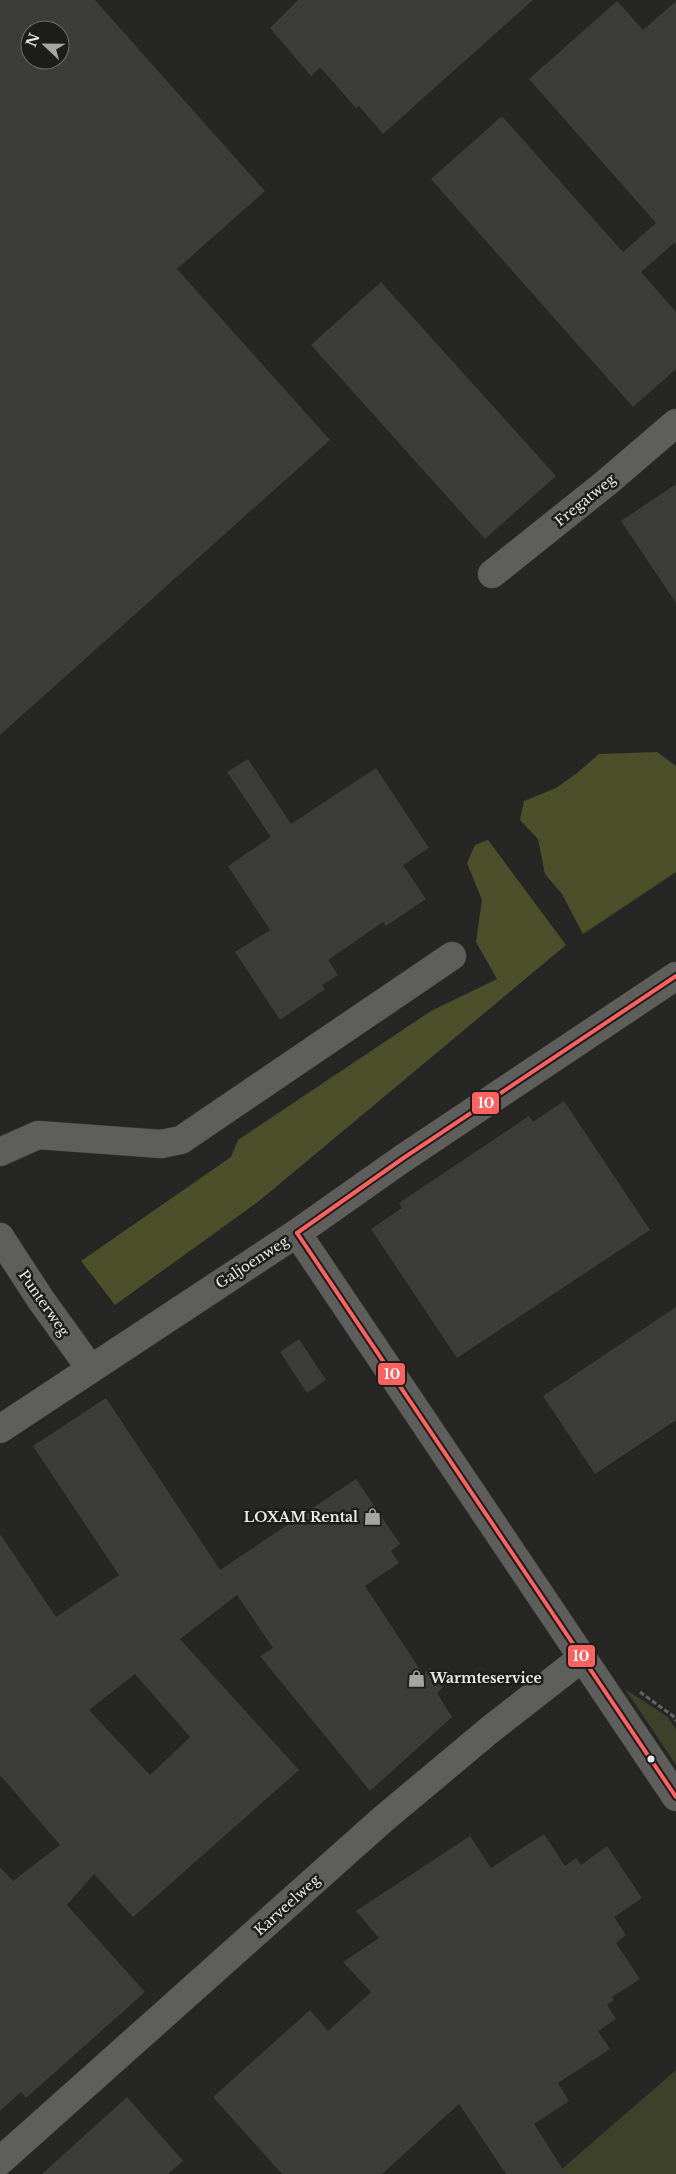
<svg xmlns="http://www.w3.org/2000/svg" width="676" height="2174" font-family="'Libre Baskerville',serif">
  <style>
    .green { fill: #3d412a }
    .forest { fill: #4b502b }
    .building { fill: #3c3c3b; fill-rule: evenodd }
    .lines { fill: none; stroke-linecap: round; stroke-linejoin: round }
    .minor-casing { stroke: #434341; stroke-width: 29 }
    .path { stroke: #636363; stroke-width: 3; stroke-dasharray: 5 2.5; stroke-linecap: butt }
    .minor { stroke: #5e5e5d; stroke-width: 28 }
    .bus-1-casing { stroke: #1d1d1b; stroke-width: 8 }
    .bus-1 { stroke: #ff6060; stroke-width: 4 }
    .bus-dot { fill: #e9e9e7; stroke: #1d1d1b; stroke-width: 2 }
    .labels { text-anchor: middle; stroke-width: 5; stroke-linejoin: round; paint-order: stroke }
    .street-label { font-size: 14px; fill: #e9e9e7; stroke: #1d1d1b }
    .poi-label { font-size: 14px; font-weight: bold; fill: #e9e9e7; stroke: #1d1d1b; text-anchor: end }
    .line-badge { stroke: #1d1d1b; stroke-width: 2 }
    .badge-label { font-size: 14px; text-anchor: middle; font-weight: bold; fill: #fff }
  </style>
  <rect width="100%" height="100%" fill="#262625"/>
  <g class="green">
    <polygon points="625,1689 668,1717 676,1730 676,1765"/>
    <polygon points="676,2070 676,2174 556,2174"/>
  </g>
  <g class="forest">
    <polygon points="657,752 676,766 676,872 583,934 562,894 545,874 538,839 520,820 524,801 556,788 577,773 599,754"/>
    <polygon points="488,840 566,945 259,1201 115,1305 81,1261 231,1157 238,1140 431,1011 497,979 476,942 482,900 467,863 475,845"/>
  </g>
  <g class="building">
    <path d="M 0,0 L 95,0 L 265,191 L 177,269 L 330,440 L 0,735 ZM 30,30 L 60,30 L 60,60 L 30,60 Z"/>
    <polygon points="298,0 533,0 383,134 359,106 356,108 320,67 311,76 270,28"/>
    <polygon points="617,1 643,30 676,1 676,246 674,243 641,272 676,312 676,369 633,407 431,179 502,116 623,252 656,223 529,79"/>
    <polygon points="381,282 556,476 485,539 311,345"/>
    <polygon points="676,484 676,603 621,521"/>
    <polygon points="248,759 291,824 376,768 429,848 403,865 426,899 386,926 383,922 328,960 338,975 322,985 325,989 280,1020 235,952 270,930 228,866 271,837 227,772"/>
    <polygon points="564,1101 650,1230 457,1358 371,1229 402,1208 399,1203 529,1116 533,1122"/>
    <polygon points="676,1307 676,1420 595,1474 543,1396"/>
    <polygon points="299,1339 326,1380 307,1393 280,1352"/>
    <path d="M 106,1398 L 220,1570 L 356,1479 L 400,1544 L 391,1551 L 399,1563 L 365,1586 L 423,1674 L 430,1668 L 443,1687 L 437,1693 L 452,1717 L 370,1791 L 260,1656 L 273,1648 L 237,1595 L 180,1639 L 299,1770 L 133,1917 L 94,1874 L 67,1905 L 145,1992 L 26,2098 L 21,2092 L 0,2111 L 0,1867 L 13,1881 L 60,1845 L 0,1775 L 0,1534 L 56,1617 L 119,1575 L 33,1446 ZM 135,1674 L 190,1737 L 150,1775 L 89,1710 Z"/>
    <polygon points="544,1834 565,1866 576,1858 581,1865 607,1846 642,1898 614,1917 626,1935 616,1943 640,1979 612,1997 614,2000 607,2005 616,2019 598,2031 610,2049 558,2083 569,2101 534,2124 566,2174 506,2174 459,2104 382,2174 282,2174 213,2097 310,2010 328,2031 371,1992 343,1962 379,1938 356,1911 470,1836 491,1868"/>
    <polygon points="127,2097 183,2161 168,2174 42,2174"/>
  </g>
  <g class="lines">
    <defs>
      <g id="minor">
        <polyline points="492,574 606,483 676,423"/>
        <polyline points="0,1152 38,1135 161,1144 181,1140 452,956"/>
        <polyline points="297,1233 676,1797"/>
        <polyline points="0,1237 41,1300 90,1368"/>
        <polyline points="0,1429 297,1233 402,1159 676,976"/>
        <polyline points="0,2161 382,1820 492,1728 582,1658"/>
      </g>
    </defs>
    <use href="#minor" class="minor-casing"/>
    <polyline class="path" points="640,1692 673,1716 676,1721"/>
    <use href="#minor" class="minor"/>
    <defs>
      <g id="bus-1">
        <polyline points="297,1233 676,1797"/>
        <polyline points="297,1233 402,1159 676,976"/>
      </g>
    </defs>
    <use href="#bus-1" class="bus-1-casing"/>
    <use href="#bus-1" class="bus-1"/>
  </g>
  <defs>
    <symbol id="shop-bare" viewBox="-9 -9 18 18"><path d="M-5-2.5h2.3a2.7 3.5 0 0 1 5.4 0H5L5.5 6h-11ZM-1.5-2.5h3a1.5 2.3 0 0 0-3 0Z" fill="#a5a5a3" stroke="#1d1d1b" stroke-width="2.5" paint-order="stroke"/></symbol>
  </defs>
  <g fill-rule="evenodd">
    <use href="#shop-bare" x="360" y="1504" width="25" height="25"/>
    <use href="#shop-bare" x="404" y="1666" width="25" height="25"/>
  </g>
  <circle class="bus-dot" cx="651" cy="1759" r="4.5"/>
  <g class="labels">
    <g class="street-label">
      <text transform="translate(585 500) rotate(-39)" y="5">Fregatweg</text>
      <text transform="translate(252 1262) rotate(-33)" y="5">Galjoenweg</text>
      <text transform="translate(44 1303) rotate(55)" y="5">Punterweg</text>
      <text transform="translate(287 1905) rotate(-42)" y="5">Karveelweg</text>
    </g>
    <g class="poi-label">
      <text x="358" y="1522">LOXAM Rental</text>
      <text x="430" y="1683" text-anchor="start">Warmteservice</text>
    </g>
  </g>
  <g class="line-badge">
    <rect x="471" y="1091" width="29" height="24" rx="5" fill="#ff6060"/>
    <rect x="377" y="1362" width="29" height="24" rx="5" fill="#ff6060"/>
    <rect x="567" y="1644" width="29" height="24" rx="5" fill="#ff6060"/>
  </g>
  <g class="badge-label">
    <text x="486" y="1108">10</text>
    <text x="392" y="1379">10</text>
    <text x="581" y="1661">10</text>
  </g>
  <g transform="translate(45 45) rotate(292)"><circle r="24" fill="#1d1d1b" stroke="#6f6f6d"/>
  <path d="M0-4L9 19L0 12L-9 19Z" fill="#a5a5a3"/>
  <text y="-8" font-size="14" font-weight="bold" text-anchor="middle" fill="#e9e9e7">N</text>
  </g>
</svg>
